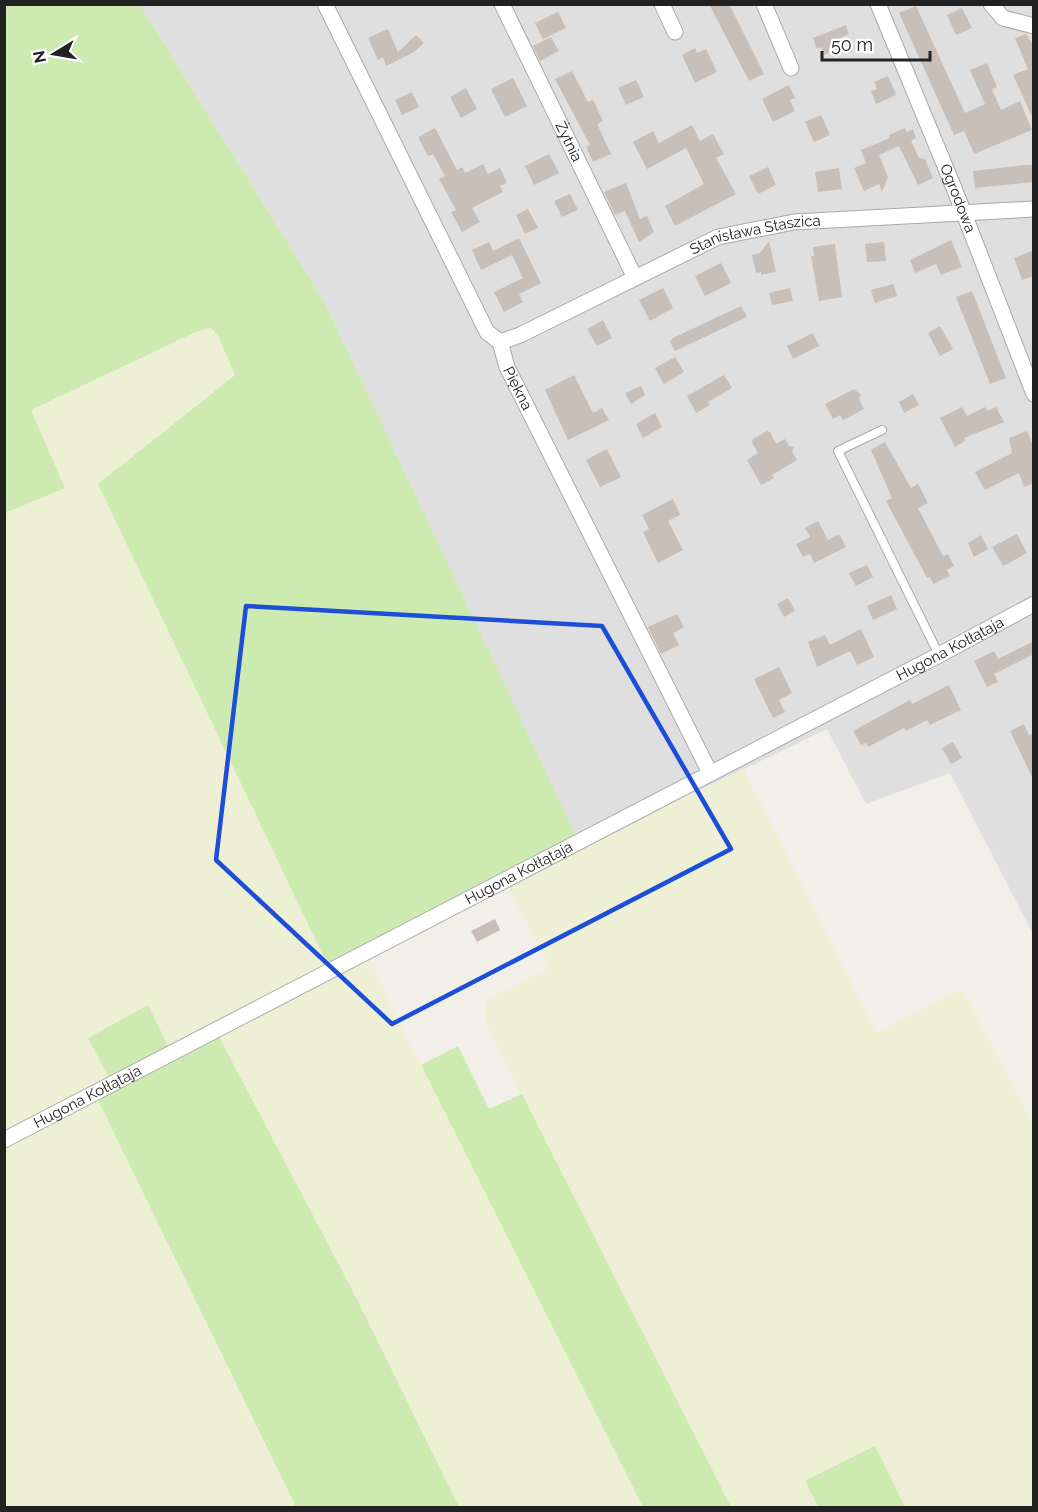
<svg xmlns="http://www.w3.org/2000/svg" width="1038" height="1512" font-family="Raleway,sans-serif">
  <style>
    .residential { fill: #e0dfdf }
    .farmland { fill: #eef0d5 }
    .grass { fill: #cdebb0 }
    .building { fill: #c7bfb8 }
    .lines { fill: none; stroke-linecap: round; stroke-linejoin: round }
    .lane-casing { stroke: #a9a9a9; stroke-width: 10 }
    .street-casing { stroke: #a9a9a9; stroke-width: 17 }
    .lane { stroke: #fff; stroke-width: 8 }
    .street { stroke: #fff; stroke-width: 15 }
    .marked { fill: none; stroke: #1d4ed8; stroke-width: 4.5; stroke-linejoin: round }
    .labels { text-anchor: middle; stroke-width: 5; stroke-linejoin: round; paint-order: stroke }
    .street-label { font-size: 15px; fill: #222; stroke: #fff }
  </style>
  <rect width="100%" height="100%" fill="#f2efe9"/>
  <polygon class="residential" points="140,5 1033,5 1033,934 950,773 866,804 827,729 696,792 694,789 580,846 325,303"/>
  <g class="farmland">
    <polygon points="211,328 218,336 235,374 98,484 328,966 170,1050 148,1005 88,1038 111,1082 5,1136 4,699 9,697 4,688 5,513 65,487 30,410 198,331"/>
    <polygon points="744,770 877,1032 962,989 1033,1123 1033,1507 905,1507 875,1446 805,1481 818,1507 731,1507 489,1032 485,1017 486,1000 550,968 506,884 694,788 696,792"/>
    <polygon points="367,953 397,1017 643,1507 459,1507 414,1414 217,1033"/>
    <polygon points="97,1098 268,1452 296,1507 5,1508 5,1144"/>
  </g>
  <g class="grass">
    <polygon points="5,5 140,5 325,303 576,836 328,966 98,484 235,375 218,336 211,328 198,331 31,410 65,488 5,513"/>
    <polygon points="148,1005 170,1050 111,1082 88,1038"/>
    <polygon points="217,1033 357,1299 459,1507 296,1507 97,1098"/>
    <polygon points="458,1046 489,1109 522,1094 731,1507 643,1507 421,1065"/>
    <polygon points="875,1446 905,1507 818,1507 805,1481"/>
  </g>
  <g class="building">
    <polygon points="709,4 729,4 764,74 749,81"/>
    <polygon points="916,6 965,113 985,104 970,70 987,63 997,87 992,89 1001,110 1020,101 1032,130 974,154 964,131 954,135 899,13"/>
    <polygon points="962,8 972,28 956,35 947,15"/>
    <polygon points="558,12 566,28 543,39 535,23"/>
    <polygon points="846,25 849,34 835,40 838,49 824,55 821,47 817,49 813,38"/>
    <polygon points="388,29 398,52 416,35 424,43 414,52 386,66 383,57 378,60 368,38"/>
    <polygon points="1026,34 1034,47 1034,121 1013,75 1028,69 1015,38"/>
    <polygon points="551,37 559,51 540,61 533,46"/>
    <polygon points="695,48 697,53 706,49 717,72 695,83 682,55"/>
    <polygon points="572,71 588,102 593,100 603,121 597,124 611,154 593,162 586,147 590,145 555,79"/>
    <polygon points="888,76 896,95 876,104 871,91 877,89 874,82"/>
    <polygon points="513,78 527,106 505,117 491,89"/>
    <polygon points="636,80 644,97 626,105 618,88"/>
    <polygon points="789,85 795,98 790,100 795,111 773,122 762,99"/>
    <polygon points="466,88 477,109 461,118 450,97"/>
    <polygon points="412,92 419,107 402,115 395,100"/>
    <polygon points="821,115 830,135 814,142 805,122"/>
    <polygon points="692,125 700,141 713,134 724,154 716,158 736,194 675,226 665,206 704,184 686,148 647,169 633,142 653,131 659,143"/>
    <polygon points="435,128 457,170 462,167 465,173 483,164 488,174 500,168 507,183 500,186 503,192 472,208 480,222 462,232 451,212 456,210 439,179 445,176 433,154 428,156 418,137"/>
    <polygon points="905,128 907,132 913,129 916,138 911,141 919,158 925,159 933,178 918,185 899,146 879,155 888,177 882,192 879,184 864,191 854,168 866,163 861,150 890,138 889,135"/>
    <polygon points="549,154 559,173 534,185 525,166"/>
    <polygon points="1024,165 1032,165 1033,182 975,188 973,171"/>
    <polygon points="768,167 776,185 758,194 749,176"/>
    <polygon points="839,168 842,189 818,192 815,172"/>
    <polygon points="626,183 640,219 647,216 654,232 639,242 625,211 615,215 604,192"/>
    <polygon points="570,194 578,210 562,217 554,201"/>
    <polygon points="528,209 538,228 525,234 516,215"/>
    <polygon points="519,238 541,283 519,294 523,302 504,312 494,292 523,278 512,255 481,270 472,250 489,242 493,251"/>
    <polygon points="951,240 962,267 941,275 936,264 915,273 910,260"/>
    <polygon points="769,241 776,272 761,275 761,272 756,273 752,255 760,253"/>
    <polygon points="884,242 886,261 867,262 865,244"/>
    <polygon points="835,244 842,297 819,301 811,256 814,256 813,247"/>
    <polygon points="1034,250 1034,276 1022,280 1014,258"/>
    <polygon points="721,263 731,283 705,296 695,276"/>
    <polygon points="893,284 897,296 875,303 871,290"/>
    <polygon points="663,288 673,308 650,321 639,300"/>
    <polygon points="790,288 793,301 772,305 769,293"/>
    <polygon points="972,291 1006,378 990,384 956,297"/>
    <polygon points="741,306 747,317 675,351 670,342 673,338"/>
    <polygon points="603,320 612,338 597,346 587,329"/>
    <polygon points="940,326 953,349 940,356 928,333"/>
    <polygon points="813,333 819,346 793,359 787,346"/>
    <polygon points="675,357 684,372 664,384 655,368"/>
    <polygon points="574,375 593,413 602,408 609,420 568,440 545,390"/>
    <polygon points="724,375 732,388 708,402 710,405 696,413 687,396"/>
    <polygon points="641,386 645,395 631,404 625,393"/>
    <polygon points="854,389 861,395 859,399 864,409 843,420 840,415 833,419 825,404"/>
    <polygon points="913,394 919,405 904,413 899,402"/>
    <polygon points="962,407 967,416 985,407 987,411 996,407 1004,422 964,438 965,441 955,447 940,418"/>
    <polygon points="655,413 662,427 643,438 636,424"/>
    <polygon points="767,431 770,432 776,444 785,439 789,446 794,447 792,452 797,460 772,475 774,478 761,485 747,460 758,453 752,442 753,439"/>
    <polygon points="1027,431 1034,448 1034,483 1024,487 1019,473 985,490 975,472 1012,453 1009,438"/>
    <polygon points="885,442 911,488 918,484 928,503 918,508 943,556 948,554 954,566 947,570 950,576 933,584 930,577 927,578 886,501 892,498 871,450"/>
    <polygon points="607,449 621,477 600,487 586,460"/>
    <polygon points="673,499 680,515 668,521 683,550 658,563 643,532 649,529 642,515"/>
    <polygon points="818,521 828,540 839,534 846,547 814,563 810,554 803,557 796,544 810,537 805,528"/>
    <polygon points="1017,534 1027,553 1003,566 992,547"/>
    <polygon points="981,535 988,549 974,557 968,543"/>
    <polygon points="867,565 873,577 856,586 849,573"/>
    <polygon points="891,595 897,609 873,620 867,606"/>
    <polygon points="788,598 795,611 784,617 777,604"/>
    <polygon points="677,614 684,627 673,633 679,645 661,654 648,627"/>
    <polygon points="861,629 874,657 857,665 850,651 817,667 808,642 825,635 830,645"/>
    <polygon points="1034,641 1034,654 994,674 998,682 987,687 974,661 994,651 998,659"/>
    <polygon points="779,667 792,693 779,700 785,712 773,718 754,679"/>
    <polygon points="949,685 961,710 930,725 927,720 906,731 904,728 868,747 866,743 861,745 853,731 910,700 912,704"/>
    <polygon points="1024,724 1029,735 1034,733 1034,781 1010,731"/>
    <polygon points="953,742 962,758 951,764 942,748"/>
    <polygon points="495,919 500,930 477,942 471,931"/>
  </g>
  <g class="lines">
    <defs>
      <polyline id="lane" points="882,430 838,451 939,655"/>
      <g id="street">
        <path id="s1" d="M 325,4 L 487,332 L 500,342 L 507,367 L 710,773"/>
        <path id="s2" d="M 502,4 L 635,278"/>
        <polyline points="662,4 675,32"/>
        <polyline points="764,4 791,68"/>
        <path id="s3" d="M 878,4 L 954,188 L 1034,394"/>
        <polyline points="991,4 1003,18 1034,26"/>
        <path id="s4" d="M 500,342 L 520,335 L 718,237 L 794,222 L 1034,209"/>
        <path id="s5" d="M 4,1140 L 939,655 L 1034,604"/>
      </g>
    </defs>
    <use href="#lane" class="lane-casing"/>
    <use href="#street" class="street-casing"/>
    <use href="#lane" class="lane"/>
    <use href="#street" class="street"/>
  </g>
  <path class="marked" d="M 246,606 L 602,626 L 731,849 L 392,1024 L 216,860 Z"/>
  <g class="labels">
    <g class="street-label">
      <text dy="5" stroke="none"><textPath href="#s2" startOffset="153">Żytnia</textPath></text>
      <text dy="5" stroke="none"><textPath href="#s3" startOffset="210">Ogrodowa</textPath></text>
      <text dy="5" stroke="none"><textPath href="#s4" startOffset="279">Stanisława Staszica</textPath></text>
      <text dy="5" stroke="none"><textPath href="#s1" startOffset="432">Piękna</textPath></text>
      <text dy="5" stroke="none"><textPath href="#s5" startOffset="1066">Hugona Kołłątaja</textPath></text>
      <text dy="5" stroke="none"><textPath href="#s5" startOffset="580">Hugona Kołłątaja</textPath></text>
      <text dy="5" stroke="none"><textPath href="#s5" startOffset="94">Hugona Kołłątaja</textPath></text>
    </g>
  </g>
  <rect width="1038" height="1512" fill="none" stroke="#222222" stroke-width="12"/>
  <g transform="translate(54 54) rotate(259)" stroke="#ffffff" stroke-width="4.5" paint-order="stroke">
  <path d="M0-4.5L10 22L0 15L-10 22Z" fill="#222222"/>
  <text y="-9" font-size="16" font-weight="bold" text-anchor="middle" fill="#222222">N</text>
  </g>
  <path d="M822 51v9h108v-9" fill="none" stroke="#222222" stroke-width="3"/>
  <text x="831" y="51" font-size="18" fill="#222222" stroke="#ffffff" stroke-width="4.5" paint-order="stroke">50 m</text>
</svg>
